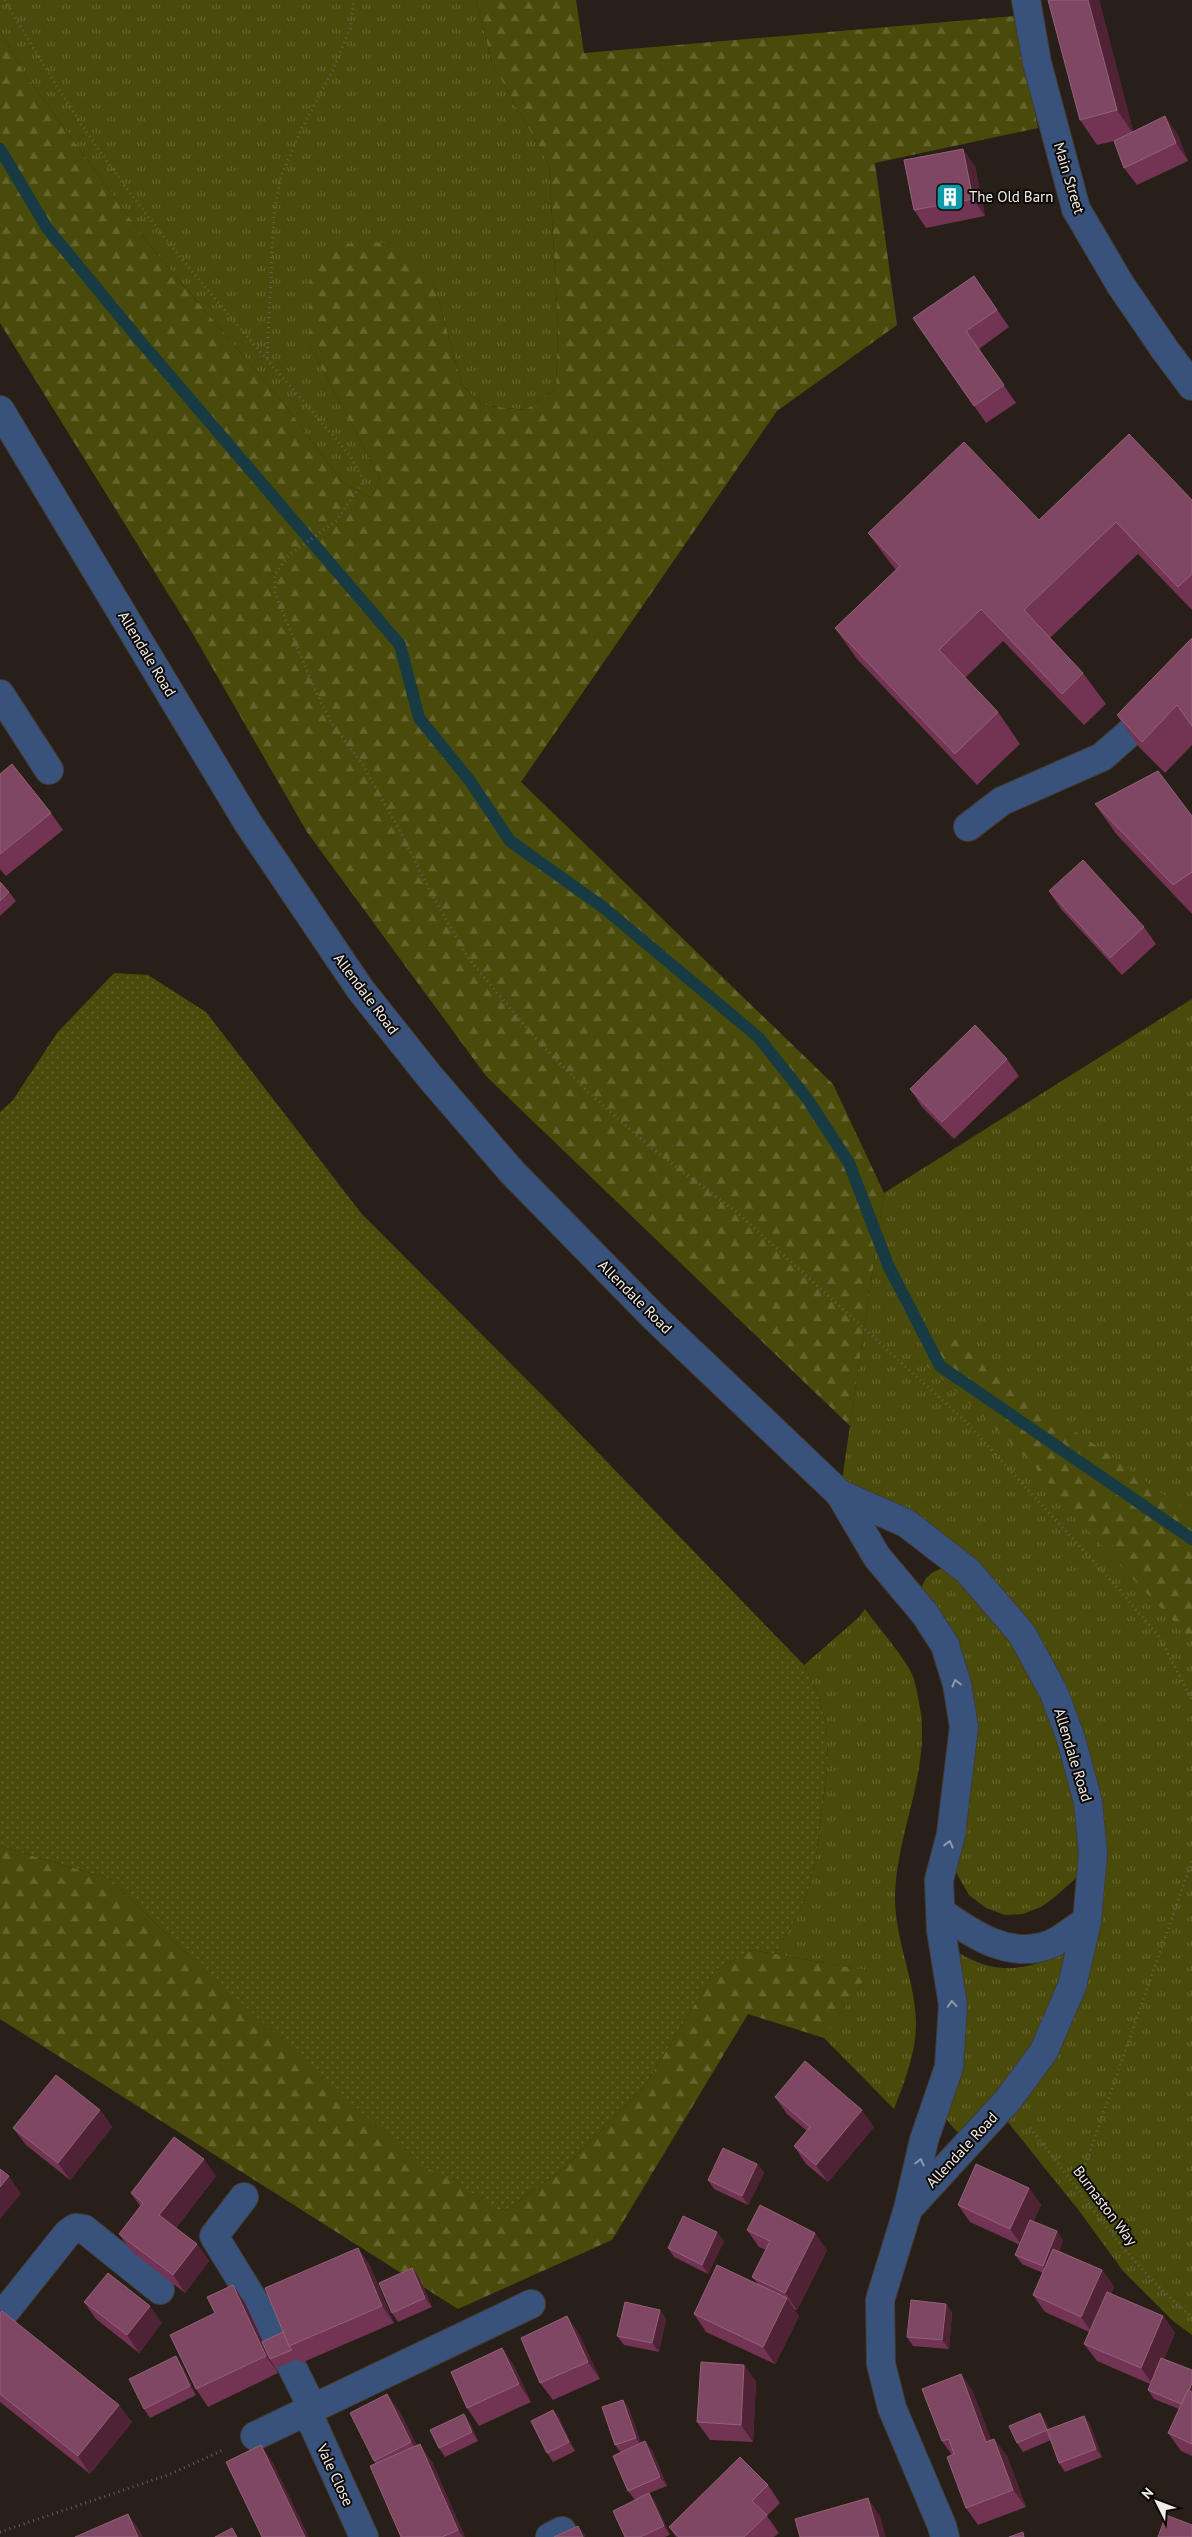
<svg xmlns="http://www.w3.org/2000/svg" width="1192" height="2537" font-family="'PT Sans',sans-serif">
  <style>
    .grass { fill: url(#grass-tufts) }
    .forest { fill: url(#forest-firs) }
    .park { fill: url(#park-dots) }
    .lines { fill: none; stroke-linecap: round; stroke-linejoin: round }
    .stream { stroke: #183a43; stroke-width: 12 }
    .minor-casing { stroke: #443c35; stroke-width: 30 }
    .path { stroke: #665f59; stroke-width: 3; stroke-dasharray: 1 4; stroke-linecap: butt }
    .minor { stroke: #39527b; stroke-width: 28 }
    .wall { fill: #733353 }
    .shaded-wall { fill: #4f2335 }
    .building { fill: #804763; stroke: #926178 }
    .oneway { stroke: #8d98ac }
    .labels { text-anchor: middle; stroke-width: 4; stroke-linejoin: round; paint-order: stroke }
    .street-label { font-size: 15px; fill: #f3ede9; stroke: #0d0907 }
    .poi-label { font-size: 15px; fill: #f3ede9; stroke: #0d0907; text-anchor: start }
  </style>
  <defs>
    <pattern id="grass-tufts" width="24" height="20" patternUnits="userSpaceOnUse" patternTransform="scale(1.25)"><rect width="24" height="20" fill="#494b0a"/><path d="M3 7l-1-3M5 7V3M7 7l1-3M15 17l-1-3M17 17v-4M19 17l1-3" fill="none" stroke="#64652e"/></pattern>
    <pattern id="forest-firs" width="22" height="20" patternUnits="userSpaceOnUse" patternTransform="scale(1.25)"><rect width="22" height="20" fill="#494b0a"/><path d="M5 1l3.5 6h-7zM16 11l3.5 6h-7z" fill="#64652e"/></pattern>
    <pattern id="park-dots" width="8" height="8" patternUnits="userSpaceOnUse" patternTransform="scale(1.25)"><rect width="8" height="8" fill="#494b0a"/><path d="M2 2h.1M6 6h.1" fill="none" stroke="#64652e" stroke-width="1.8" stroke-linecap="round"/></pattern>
  </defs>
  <rect width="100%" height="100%" fill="#271f18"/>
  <g class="grass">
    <polygon points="0,0 476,0 492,63 549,165 558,326 556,388 525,410 482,405 462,385 434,284 399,246 368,241 309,344 380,478 371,497 343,483 280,399 151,247 24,73 0,31"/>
    <path d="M 1192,999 L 1192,2335 L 1173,2321 L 1123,2271 L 1080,2212 L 999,2111 L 966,2137 C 949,2128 945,2117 938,2099 L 957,1952 C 1006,1981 1032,1966 1080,1947 L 1092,1864 L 1056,1896 L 1041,1907 L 1023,1914 L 1005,1915 L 986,1908 L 969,1895 L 946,1855 L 964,1727 L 918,1606 C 922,1581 924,1573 949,1566 L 840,1494 L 884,1193 Z"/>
    <path d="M 865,1609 C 878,1627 900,1652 910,1670 C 916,1681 919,1702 921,1714 C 928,1776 897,1834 895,1894 C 894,1938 915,1979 916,2022 C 916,2054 905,2080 894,2109 L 824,2038 L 869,1971 L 775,1954 L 799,1912 L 809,1887 L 816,1858 L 828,1761 L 826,1723 L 817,1691 L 804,1665 L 858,1618 Z"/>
  </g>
  <g class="forest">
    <polygon points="476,0 576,0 584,53 1015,16 1038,128 875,163 897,325 777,411 521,782 833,1084 884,1193 850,1426 486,1076 307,832 190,629 0,323 0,31 24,73 151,247 280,399 343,483 371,497 380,478 309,344 310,271 334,246 368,241 399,245 434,284 462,385 482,405 525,410 556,388 558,326 549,165 492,63"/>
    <polygon points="935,1337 960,1339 1015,1392 1094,1444 1192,1515 1192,1640 1109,1554 1032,1463 959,1394 921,1361"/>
    <polygon points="0,1846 110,1879 186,1953 505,2211 564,2168 644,2087 715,1971 752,1950 870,1971 824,2038 748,2014 612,2240 458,2309 0,2019"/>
  </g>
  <polygon class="park" points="114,973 148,975 206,1012 361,1213 550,1403 804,1665 817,1691 826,1723 828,1761 816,1858 809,1887 799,1912 775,1954 752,1950 715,1971 644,2087 564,2168 505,2211 418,2163 186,1953 110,1879 0,1846 0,1112 13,1100 57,1033"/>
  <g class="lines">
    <polyline class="stream" points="0,149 47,228 141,342 400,645 419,718 470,781 510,841 604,908 758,1037 806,1097 849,1163 888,1265 940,1366 1192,1539"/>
    <defs>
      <g id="minor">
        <polyline points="1026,0 1037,63 1076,209 1120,284 1165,350 1192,386"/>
        <polyline points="0,410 248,823 360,989 430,1077 512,1172 654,1317 840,1494"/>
        <polyline points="0,694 49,770"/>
        <polyline points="968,827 1002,801 1102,757 1135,728 1192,670"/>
        <path d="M 941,1912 C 973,1935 1010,1960 1051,1944 C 1063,1939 1075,1928 1087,1921"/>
        <polyline points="244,2197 214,2236 281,2345 313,2409"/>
        <polyline points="908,2209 1008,2100 1044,2051 1072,1986 1087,1921 1093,1854 1088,1802 1071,1739 1054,1693 1022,1634 968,1571 906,1523 840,1494 877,1557 925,1614 945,1645 957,1684 964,1727 951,1834 939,1880 941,1930 953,2005 949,2067 924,2140 908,2209 880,2300 881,2364 892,2408 942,2526 945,2537"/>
        <polyline points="0,2318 67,2234 75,2228 84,2229 160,2290"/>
        <polyline points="307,2411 364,2537"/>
        <polyline points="255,2436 531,2304"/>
        <polyline points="550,2537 562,2531"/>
      </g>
    </defs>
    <use href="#minor" class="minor-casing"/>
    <g class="path">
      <path d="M 5,0 C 37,55 71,111 108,163 C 182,266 269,360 351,457 L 364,481 L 336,521 L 289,555 L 275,574 L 275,594 L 316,692 L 331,722 L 363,765 L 400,831 L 433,897 L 469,959 L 537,1040 L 587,1091 L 649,1146 L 740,1215 L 964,1420 L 1117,1587 L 1160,1638 L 1192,1700"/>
      <polyline points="267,358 274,214 281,176 302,128 332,72 350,29 354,0"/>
      <path d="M 1030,2128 C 1084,2194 1126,2263 1192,2317"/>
      <polyline points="1077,2188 1192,1861"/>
      <polyline points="0,2532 168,2475 223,2450"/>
    </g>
    <use href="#minor" class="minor"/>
  </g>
  <g class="wall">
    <polygon points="1099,0 1133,131 1177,133 1188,161 1137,185 1124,168 1114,141 1097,145 1080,120"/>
    <polygon points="975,166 985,216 926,228 914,210"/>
    <polygon points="974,276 1009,327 979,349 1016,403 986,423 913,318"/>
    <polygon points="1192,500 1192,610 1138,554 1050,638 1083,673 1106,704 1084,725 1003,641 965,678 998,712 1020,744 977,785 857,659 835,628 896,570 891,564 868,533 1039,520"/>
    <polygon points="1192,638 1192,745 1165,773 1139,747 1117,715"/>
    <polygon points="0,774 51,813 63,830 6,876 0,869"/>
    <polygon points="1095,804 1192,816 1192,914 1117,835"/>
    <polygon points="0,882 9,892 16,901 0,916"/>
    <polygon points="1049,891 1144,927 1156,944 1122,975 1061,909"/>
    <polygon points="1007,1059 1019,1076 954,1139 922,1107 910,1089"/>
    <polygon points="775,2097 874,2127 828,2182 806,2164 794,2146 807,2131 787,2114"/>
    <polygon points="100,2110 112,2127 70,2180 26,2145 13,2128"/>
    <polygon points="757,2164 764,2173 748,2205 714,2189 708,2180"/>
    <polygon points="216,2176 176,2228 197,2244 209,2261 185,2293 131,2251 119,2234 140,2206 131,2193"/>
    <polygon points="1029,2188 1041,2205 1033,2222 1063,2240 1059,2251 1102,2270 1114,2287 1111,2294 1163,2316 1175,2333 1164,2359 1192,2370 1192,2456 1181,2451 1168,2433 1179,2409 1154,2399 1148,2390 1150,2384 1097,2361 1084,2344 1089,2332 1045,2312 1033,2295 1043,2273 1022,2264 1015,2255 1020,2245 970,2222 958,2205"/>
    <polygon points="747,2230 827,2250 797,2310 794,2309 799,2316 775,2364 706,2332 694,2314 758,2284 752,2277 766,2250 759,2247"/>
    <polygon points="724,2241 708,2274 674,2257 668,2248"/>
    <polygon points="358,2248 370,2266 394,2323 301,2363 298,2359 276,2368 278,2373 208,2407 196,2389 215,2313 233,2285 245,2303 263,2341 283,2332"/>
    <polygon points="419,2277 432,2307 398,2322 392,2313"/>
    <polygon points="84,2302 162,2323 139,2353 96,2319"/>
    <polygon points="946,2304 952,2313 949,2349 913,2346 907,2337"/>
    <polygon points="660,2310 666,2319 659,2352 624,2345 617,2336"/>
    <polygon points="0,2313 132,2422 90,2474 0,2402"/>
    <polygon points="567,2316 579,2334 600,2379 553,2400 540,2383"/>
    <polygon points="502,2348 514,2366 531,2402 479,2426 467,2408"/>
    <polygon points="182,2365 196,2395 150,2418 144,2409"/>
    <polygon points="744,2365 756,2382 753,2442 710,2440 697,2422"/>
    <polygon points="961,2374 973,2392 991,2440 994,2439 1007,2456 1026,2507 978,2525 966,2508 952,2455 942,2441"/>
    <polygon points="387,2394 400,2412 417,2446 432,2462 465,2537 401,2537 376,2464 374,2461"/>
    <polygon points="623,2400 629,2409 641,2443 652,2450 667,2486 649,2493 655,2502 670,2535 665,2537 625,2537 635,2500 628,2491 621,2453 615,2445"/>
    <polygon points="553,2410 559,2418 575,2451 553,2462 547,2453"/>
    <polygon points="1040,2413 1046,2422 1049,2429 1084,2416 1090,2425 1102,2457 1065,2472 1059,2463 1051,2440 1023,2452 1017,2443"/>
    <polygon points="470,2423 478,2441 445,2457 439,2448"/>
    <polygon points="768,2485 780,2503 767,2516 779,2533 774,2537 676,2537 669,2527"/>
  </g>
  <g class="shaded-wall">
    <polygon points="1088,0 1099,0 1134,135 1117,110"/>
    <polygon points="1165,116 1177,133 1188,161 1176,143"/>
    <polygon points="963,149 975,166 985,216 973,199"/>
    <polygon points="100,2110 112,2127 70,2180 58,2163"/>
    <polygon points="862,2110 874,2127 828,2182 816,2165"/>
    <polygon points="204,2159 216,2176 172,2233 159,2215"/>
    <polygon points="757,2164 764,2173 748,2205 742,2196"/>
    <polygon points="9,2176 21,2194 0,2219 0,2187"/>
    <polygon points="1029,2188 1041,2205 1022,2246 1010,2229"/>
    <polygon points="1057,2231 1063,2240 1049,2275 1043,2266"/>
    <polygon points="717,2232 724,2241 708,2274 702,2265"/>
    <polygon points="815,2233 827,2250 797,2310 785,2293"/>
    <polygon points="197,2244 209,2261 185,2293 173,2275"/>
    <polygon points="358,2248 370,2266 394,2323 382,2306"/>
    <polygon points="412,2268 419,2277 432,2307 425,2298"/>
    <polygon points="1102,2270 1114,2287 1093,2334 1081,2317"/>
    <polygon points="233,2285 245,2303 271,2359 270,2359 278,2373 266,2356"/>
    <polygon points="787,2298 799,2316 775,2364 763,2347"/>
    <polygon points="946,2304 952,2313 949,2349 942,2340"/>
    <polygon points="150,2306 162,2323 139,2353 127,2335"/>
    <polygon points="660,2310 666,2319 659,2352 652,2343"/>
    <polygon points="567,2316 579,2334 600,2379 588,2362"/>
    <polygon points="1163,2316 1175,2333 1153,2385 1141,2368"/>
    <polygon points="502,2348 514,2366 531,2402 519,2384"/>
    <polygon points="176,2356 182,2365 196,2395 190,2386"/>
    <polygon points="744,2365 756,2382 753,2442 741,2425"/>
    <polygon points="961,2374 973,2392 998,2459 986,2442"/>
    <polygon points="1192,2383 1192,2407 1183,2405"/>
    <polygon points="387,2394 400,2412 423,2459 411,2442"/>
    <polygon points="623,2400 629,2409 642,2447 636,2438"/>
    <polygon points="119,2405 132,2422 90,2474 78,2456"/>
    <polygon points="553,2410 559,2418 575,2451 569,2442"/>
    <polygon points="1040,2413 1046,2422 1053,2439 1047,2430"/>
    <polygon points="464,2414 470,2423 478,2441 472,2432"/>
    <polygon points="1084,2416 1090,2425 1102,2457 1096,2449"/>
    <polygon points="994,2439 1007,2456 1026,2507 1013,2490"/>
    <polygon points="645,2441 652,2450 667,2486 660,2477"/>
    <polygon points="420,2444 432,2462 465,2537 463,2537 458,2530"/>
    <polygon points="261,2445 273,2463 309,2537 305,2537"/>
    <polygon points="649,2493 655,2502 670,2535 664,2526"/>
    <polygon points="868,2498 880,2516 886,2537 879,2537"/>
    <polygon points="128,2514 140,2531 143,2537 138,2537"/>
    <polygon points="578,2526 585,2535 585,2537 583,2537"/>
  </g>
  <g class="building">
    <polygon points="1048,0 1088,0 1117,110 1080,120"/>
    <polygon points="1165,116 1176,143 1124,168 1114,141"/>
    <polygon points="963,149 973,199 914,210 904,160"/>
    <polygon points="974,276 997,310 966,331 1004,385 974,406 913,318"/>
    <polygon points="1129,434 1192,500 1192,574 1178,587 1116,522 1024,610 1083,673 1062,694 981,609 939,650 998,712 955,754 835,628 900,566 868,533 964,442 1039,520"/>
    <polygon points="1192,638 1192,726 1177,705 1142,742 1117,715"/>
    <polygon points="12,764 51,813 0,854 0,774"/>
    <polygon points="1158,771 1192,816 1192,872 1173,885 1095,804"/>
    <polygon points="1083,860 1144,927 1110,958 1049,891"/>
    <polygon points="0,882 9,892 0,901"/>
    <polygon points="975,1025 1007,1059 942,1122 910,1089"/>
    <polygon points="805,2061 862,2110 816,2165 794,2146 810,2127 775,2097"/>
    <polygon points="56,2075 100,2110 58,2163 13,2128"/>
    <polygon points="174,2137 204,2159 159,2215 197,2244 173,2275 119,2234 143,2203 131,2193"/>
    <polygon points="723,2148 757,2164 742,2196 708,2180"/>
    <polygon points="976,2164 1029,2188 1010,2229 958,2205"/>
    <polygon points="0,2169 9,2176 0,2187"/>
    <polygon points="760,2205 815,2233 785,2293 752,2277 770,2241 747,2230"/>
    <polygon points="683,2216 717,2232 702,2265 668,2248"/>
    <polygon points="1030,2220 1057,2231 1043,2266 1015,2255"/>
    <polygon points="358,2248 382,2306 289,2346 265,2288"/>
    <polygon points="1053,2249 1102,2270 1081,2317 1033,2295"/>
    <polygon points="717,2265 787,2298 763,2347 694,2314"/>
    <polygon points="412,2268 425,2298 392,2313 379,2283"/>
    <polygon points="108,2273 150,2306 127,2335 84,2302"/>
    <polygon points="233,2285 266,2356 196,2389 170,2335 215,2313 207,2297"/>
    <polygon points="1107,2292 1163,2316 1141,2368 1084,2344"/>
    <polygon points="911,2300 946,2304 942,2340 907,2337"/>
    <polygon points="625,2302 660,2310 652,2343 617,2336"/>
    <polygon points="2,2311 119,2405 78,2456 0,2394 0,2313"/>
    <polygon points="567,2316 588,2362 540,2383 521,2338"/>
    <polygon points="283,2332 289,2346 292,2350 270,2359 262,2342"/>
    <polygon points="502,2348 519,2384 467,2408 451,2372"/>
    <polygon points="176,2356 190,2386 144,2409 129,2379"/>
    <polygon points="1161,2358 1192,2370 1192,2383 1189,2390 1188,2390 1181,2404 1148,2390"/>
    <polygon points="701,2362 744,2365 741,2425 697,2422"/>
    <polygon points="961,2374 986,2442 994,2439 1013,2490 966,2508 947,2457 954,2454 949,2439 942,2441 922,2389"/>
    <polygon points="1188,2390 1192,2392 1192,2444 1168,2433"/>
    <polygon points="387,2394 411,2442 374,2461 350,2413"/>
    <polygon points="623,2400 636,2438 615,2445 602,2407"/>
    <polygon points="553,2410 569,2442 547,2453 531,2421"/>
    <polygon points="1040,2413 1047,2430 1017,2443 1009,2426"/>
    <polygon points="464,2414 472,2432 439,2448 430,2430"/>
    <polygon points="1084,2416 1096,2449 1059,2463 1047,2430"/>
    <polygon points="645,2441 660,2477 628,2491 613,2456"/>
    <polygon points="420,2444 458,2530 442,2537 401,2537 370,2466"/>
    <polygon points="261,2445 305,2537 262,2537 226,2462"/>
    <polygon points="740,2457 768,2485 752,2501 767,2515 744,2537 679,2537 669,2527"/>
    <polygon points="649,2493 664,2526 640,2537 625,2537 613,2511"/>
    <polygon points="868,2498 879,2537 800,2537 795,2519"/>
    <polygon points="128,2514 138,2537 75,2537"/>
    <polygon points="1166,2515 1192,2525 1192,2537 1158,2537"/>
    <polygon points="578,2526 583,2537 554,2537"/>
    <polygon points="232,2528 237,2537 215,2537"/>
    <polygon points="1023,2532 1024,2537 1009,2537"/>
  </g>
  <defs><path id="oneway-chevron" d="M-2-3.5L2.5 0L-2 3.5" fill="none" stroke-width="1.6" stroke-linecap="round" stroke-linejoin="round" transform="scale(1.25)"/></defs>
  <g class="oneway">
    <use href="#oneway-chevron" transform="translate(956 1683) rotate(-104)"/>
    <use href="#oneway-chevron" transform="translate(949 1844) rotate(-76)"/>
    <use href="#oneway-chevron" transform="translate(952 2004) rotate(-94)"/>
    <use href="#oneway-chevron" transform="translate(920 2162) rotate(-77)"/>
  </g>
  <defs>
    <symbol id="building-square" viewBox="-11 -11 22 22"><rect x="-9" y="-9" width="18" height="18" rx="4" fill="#0f9aa8" stroke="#0d0907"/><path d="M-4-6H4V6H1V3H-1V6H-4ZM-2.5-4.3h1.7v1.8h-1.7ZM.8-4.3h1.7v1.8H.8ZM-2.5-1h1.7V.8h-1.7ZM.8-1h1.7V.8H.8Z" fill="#fff"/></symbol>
  </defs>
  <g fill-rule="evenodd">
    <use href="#building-square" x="934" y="181" width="32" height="32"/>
  </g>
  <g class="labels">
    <g class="street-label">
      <text transform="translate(1069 178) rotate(73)" y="5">Main Street</text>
      <text transform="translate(147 654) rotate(59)" y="5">Allendale Road</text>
      <text transform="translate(366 994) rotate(53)" y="5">Allendale Road</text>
      <text transform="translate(635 1297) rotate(45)" y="5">Allendale Road</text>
      <text transform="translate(1073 1755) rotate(73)" y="5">Allendale Road</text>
      <text transform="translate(962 2150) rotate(-47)" y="5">Allendale Road</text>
      <text transform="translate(1105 2206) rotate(53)" y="5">Burnaston Way</text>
      <text transform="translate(335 2475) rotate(65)" y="5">Vale Close</text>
    </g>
    <g class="poi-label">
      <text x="969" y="202">The Old Barn</text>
    </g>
  </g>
  <g transform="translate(1157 2502) rotate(312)" stroke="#0d0907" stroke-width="4" paint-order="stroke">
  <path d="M0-4L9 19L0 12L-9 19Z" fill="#f3ede9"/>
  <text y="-8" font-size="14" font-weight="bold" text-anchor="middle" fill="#f3ede9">N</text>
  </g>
</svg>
